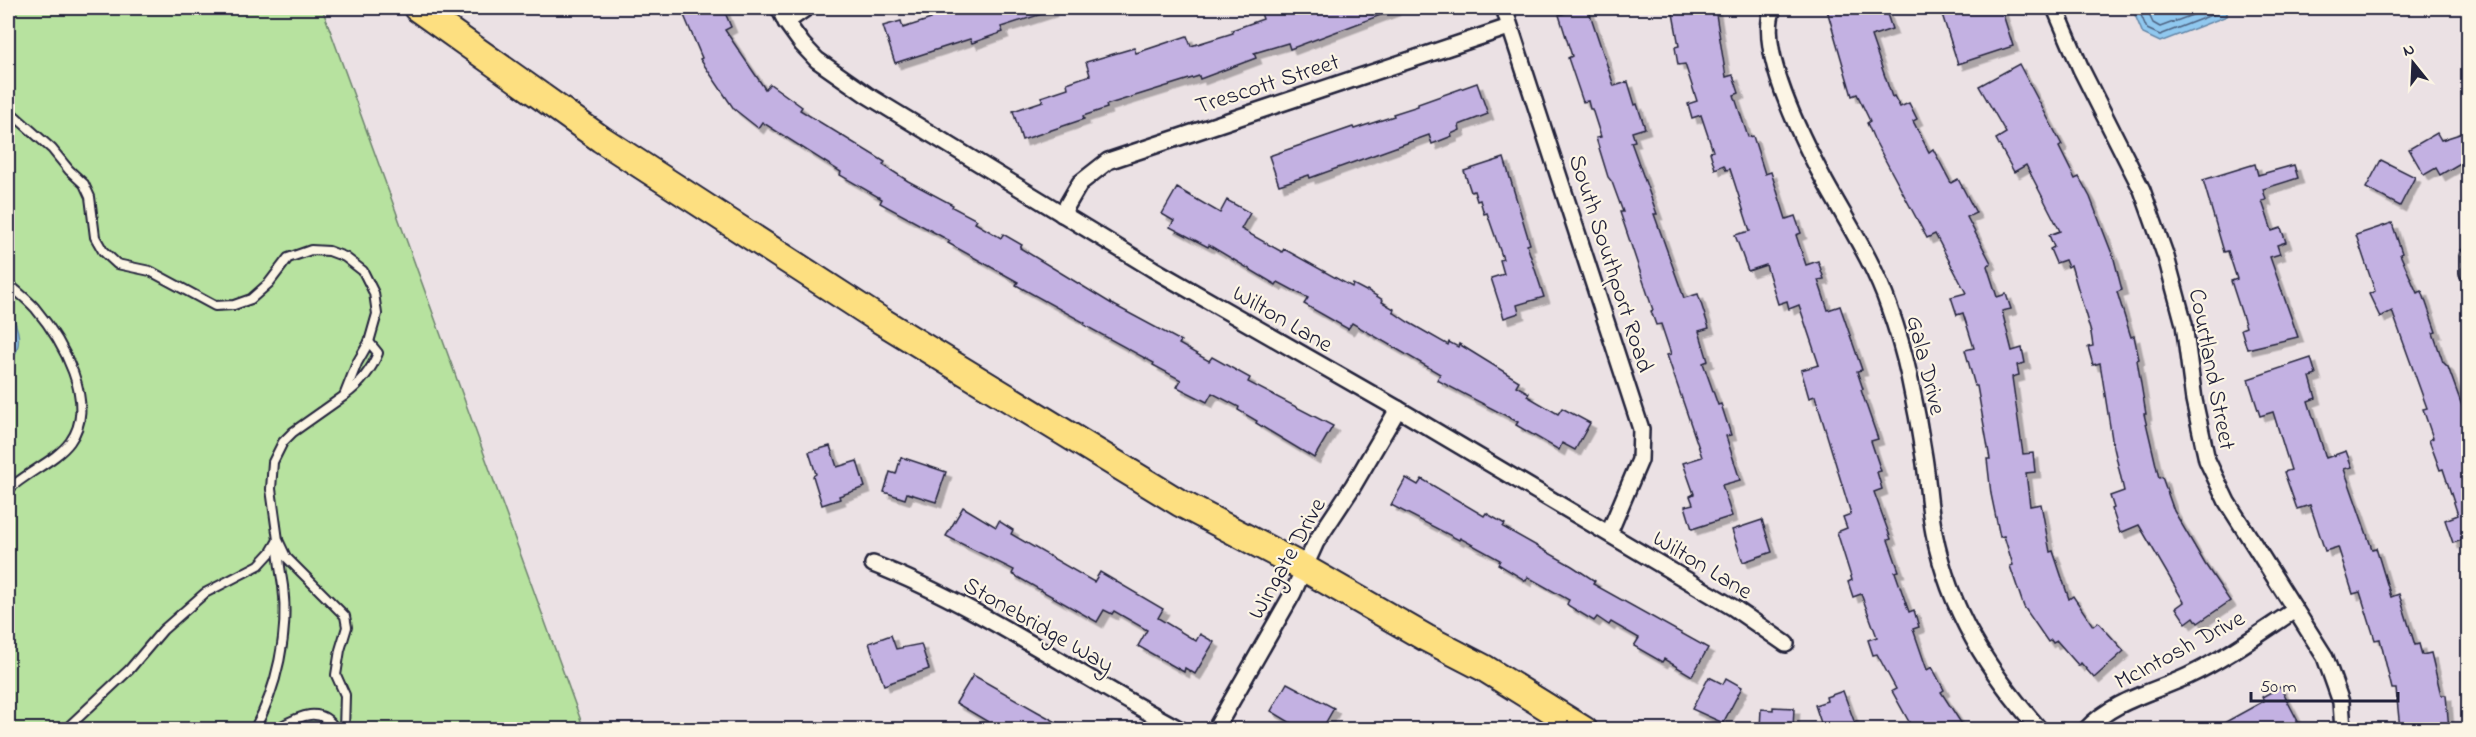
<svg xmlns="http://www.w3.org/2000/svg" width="2476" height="737" font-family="'Indie Flower',sans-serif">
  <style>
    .green { fill: #b7e29f; stroke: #6c826d; stroke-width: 1.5 }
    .water { fill: #90c8ef; stroke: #6486a7; stroke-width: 1.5 }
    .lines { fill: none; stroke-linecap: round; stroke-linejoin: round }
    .shore { stroke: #4e6483; stroke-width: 1.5 }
    .building { fill: #c3b1e2; stroke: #22223b; stroke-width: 1.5; filter: url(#shadow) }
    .lane-casing { stroke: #22223b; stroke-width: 12 }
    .street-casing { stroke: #22223b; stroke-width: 20 }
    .primary-casing { stroke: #22223b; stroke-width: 30 }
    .lane { stroke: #fcf5e5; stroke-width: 8 }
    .street { stroke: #fcf5e5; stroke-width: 15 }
    .primary { stroke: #fddf80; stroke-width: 26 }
    .labels { text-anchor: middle; stroke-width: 4.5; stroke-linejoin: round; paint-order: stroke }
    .street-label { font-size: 24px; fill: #22223b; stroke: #fcf5e5 }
  </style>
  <defs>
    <filter id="shadow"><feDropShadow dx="5.5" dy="5.5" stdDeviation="0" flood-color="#0004"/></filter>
  </defs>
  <rect width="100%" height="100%" fill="#ebe1e4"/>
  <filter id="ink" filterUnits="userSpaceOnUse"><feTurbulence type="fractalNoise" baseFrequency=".0167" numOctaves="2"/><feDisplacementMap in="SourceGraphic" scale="12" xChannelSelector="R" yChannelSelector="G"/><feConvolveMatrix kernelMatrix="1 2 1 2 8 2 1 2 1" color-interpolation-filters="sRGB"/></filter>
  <g filter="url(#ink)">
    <polygon class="green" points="8,8 322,8 584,729 8,729"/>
    <g class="water">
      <polygon points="2132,8 2227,8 2227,16 2160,42 2143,34"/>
      <path d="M 8,306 C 19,329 25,344 8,366 Z"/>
    </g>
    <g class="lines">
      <g class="shore">
        <polyline points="2138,8 2147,29 2160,35 2219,12 2221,8"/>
        <polyline points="2146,8 2153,23 2160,27 2211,8"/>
      </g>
    </g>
    <g class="building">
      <polygon points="695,8 716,8 718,13 724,10 731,27 725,30 765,89 770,84 802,107 800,110 885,162 883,165 908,181 953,205 952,207 977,220 975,223 1001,238 1003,234 1022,245 1020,248 1112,304 1181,341 1179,344 1209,361 1212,357 1250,378 1248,382 1333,426 1314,458 1256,423 1257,421 1238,410 1239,407 1212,393 1207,402 1177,387 1181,380 1153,365 1154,363 1084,325 1085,323 1016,285 1018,282 948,243 950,241 880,203 882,199 840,175 841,172 762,122 758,128 734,109 700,59 702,58 683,13"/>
      <polygon points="946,8 1051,8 1051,11 1001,27 1003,32 989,37 972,43 970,39 895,63 883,26 901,21 903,28 931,19 929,13"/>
      <polygon points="1278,8 1394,8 1394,10 1290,49 1288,43 1254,53 1256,58 1200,79 1199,76 1106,105 1107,108 1083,116 1084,119 1022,140 1013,111 1043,101 1041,97 1068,88 1067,83 1090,75 1086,62 1134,48 1136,53 1187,36 1191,46 1233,33 1232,30 1263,19 1261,13"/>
      <polygon points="1582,8 1588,8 1614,86 1628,82 1635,105 1637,104 1645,128 1632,132 1635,141 1631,142 1657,214 1654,214 1684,298 1698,294 1709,328 1699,331 1708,361 1703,363 1718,405 1721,404 1731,435 1726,436 1740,480 1722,485 1732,516 1692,529 1685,506 1693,504 1690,496 1694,494 1683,463 1702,457 1667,355 1671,354 1661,324 1656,325 1651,311 1653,310 1620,212 1623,212 1612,182 1608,177 1596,138 1601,137 1592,109 1590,109 1588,101 1583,102 1568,58 1572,56 1559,15"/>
      <polygon points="1672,8 1715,8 1726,77 1733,75 1739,93 1734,95 1748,137 1753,136 1765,174 1771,172 1786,219 1795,216 1801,233 1796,235 1806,265 1818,261 1824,279 1818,280 1828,310 1840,306 1862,370 1857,371 1863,389 1861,390 1878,439 1871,441 1881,471 1877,472 1882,489 1874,492 1891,539 1888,540 1899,571 1895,572 1909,612 1914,610 1919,627 1913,629 1927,670 1932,667 1944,690 1941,692 1965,729 1913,729 1892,691 1896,689 1877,654 1873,655 1868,640 1877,637 1861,594 1853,597 1848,582 1852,580 1837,532 1847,528 1843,517 1851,514 1815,396 1809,398 1801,370 1819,365 1799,305 1789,309 1787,301 1778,304 1766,265 1748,271 1735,235 1750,231 1730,169 1726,170 1724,165 1715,169 1710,152 1713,151 1701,115 1692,118 1688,104 1697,101 1685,64 1678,65 1675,47 1679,46"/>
      <polygon points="1836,8 1885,8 1892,29 1871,36 1892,97 1894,96 1900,107 1909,103 1917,119 1913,121 1929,152 1933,149 1951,183 1958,179 1976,213 1967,217 1991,263 1987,266 1997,297 2006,294 2011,309 2002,311 2012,351 2022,348 2025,363 2017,365 2019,375 2012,377 2023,454 2033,453 2035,472 2026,473 2030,506 2041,504 2050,552 2053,551 2069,599 2073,596 2093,626 2098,622 2124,651 2094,678 2081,663 2079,666 2057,641 2053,643 2051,640 2048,642 2024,607 2010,566 2013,565 2004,536 2000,537 1991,494 1987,459 1990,459 1977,386 1975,386 1965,350 1974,348 1963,313 1957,315 1951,297 1966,293 1935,234 1927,238 1874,139 1867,123 1870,121 1857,94 1852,96 1827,10"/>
      <polygon points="1940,8 2001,8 2013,46 1958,64"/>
      <polygon points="2019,64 2062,145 2059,147 2075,179 2079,177 2090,197 2114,259 2122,290 2117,292 2131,337 2134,336 2139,359 2137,360 2146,414 2144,414 2159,478 2162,477 2174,511 2205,564 2230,601 2198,623 2194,617 2186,623 2176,608 2184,602 2139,525 2120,533 2112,509 2114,508 2110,496 2124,491 2112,439 2100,363 2093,365 2088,347 2093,346 2091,333 2071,265 2068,267 2065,260 2056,263 2050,249 2054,247 2049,235 2060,231 2026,165 2014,172 1996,139 2006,133 1979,86"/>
      <polygon points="1477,83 1488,114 1459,125 1460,130 1451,134 1452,136 1432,144 1429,135 1310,178 1309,175 1279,185 1269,156 1353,127 1354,129 1394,116 1393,114 1418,106 1418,104"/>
      <polygon points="2469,131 2469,158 2440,175 2436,168 2424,175 2409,149 2437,133 2441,140"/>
      <polygon points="1504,158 1530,244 1527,245 1544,297 1517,305 1519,313 1504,318 1491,278 1504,274 1500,260 1503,259 1487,213 1484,214 1480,200 1477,201 1474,191 1471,192 1464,171"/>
      <polygon points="2381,160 2415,177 2400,206 2366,188"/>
      <polygon points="2255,164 2258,175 2294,165 2298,178 2263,189 2266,200 2262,201 2272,231 2281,228 2286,242 2277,245 2280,254 2270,257 2298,337 2247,349 2241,329 2246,327 2231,281 2237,279 2228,251 2224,252 2203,180"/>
      <polygon points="1177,188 1220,213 1227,200 1250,213 1241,229 1282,252 1284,249 1352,287 1353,284 1366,291 1367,290 1383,300 1382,302 1394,309 1393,312 1408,322 1448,345 1449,342 1458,347 1459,344 1519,381 1516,386 1529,393 1527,396 1558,414 1562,408 1590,423 1575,450 1562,443 1559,450 1516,425 1518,422 1437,380 1440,374 1352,323 1348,329 1304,304 1308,298 1278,282 1276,285 1209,245 1208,247 1170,227 1174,221 1162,214"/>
      <polygon points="2392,223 2402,253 2400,254 2417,293 2422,291 2436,332 2433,333 2443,362 2448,367 2469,425 2469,538 2453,543 2445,520 2458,515 2443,469 2440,470 2429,440 2433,438 2423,409 2427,408 2392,311 2380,317 2369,294 2375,291 2356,235"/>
      <polygon points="2311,358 2316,375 2310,377 2316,398 2308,401 2326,458 2346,451 2352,467 2344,469 2372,549 2376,548 2391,597 2399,594 2415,645 2419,644 2422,655 2431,653 2441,695 2446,695 2449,729 2400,729 2396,689 2392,689 2380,639 2375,640 2360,592 2353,594 2338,547 2325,551 2310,505 2297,509 2284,472 2291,470 2273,412 2260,416 2248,379"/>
      <polygon points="830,446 837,467 857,461 865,487 839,496 840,499 822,505 813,476 816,474 809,452"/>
      <polygon points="901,457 946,472 936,502 907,493 905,499 884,492 890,472 896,474"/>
      <polygon points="1406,478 1418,485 1422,479 1484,516 1486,513 1505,524 1503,527 1572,566 1595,581 1593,584 1708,648 1692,676 1664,659 1662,662 1634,646 1639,638 1611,622 1609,625 1597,617 1594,621 1569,606 1567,604 1569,600 1528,577 1526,581 1498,564 1500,560 1460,538 1459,540 1391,505"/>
      <polygon points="963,507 996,527 999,521 1013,530 1011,534 1094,582 1100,572 1163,609 1158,618 1196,641 1200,634 1214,642 1195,674 1185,668 1184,672 1138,646 1147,630 1114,611 1112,614 1104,610 1097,622 1012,574 1014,570 946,536"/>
      <polygon points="1762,520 1772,552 1743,562 1732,530"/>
      <polygon points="891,635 896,649 921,644 929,669 884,685 869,643"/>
      <polygon points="973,675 1038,712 1069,729 986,729 990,723 956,703"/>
      <polygon points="1709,677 1723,684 1726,678 1742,687 1723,723 1692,709"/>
      <polygon points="1287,683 1334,708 1322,729 1301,729 1271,711"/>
      <polygon points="2280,687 2302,729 2213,729 2264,701 2262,697"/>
      <polygon points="1843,691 1857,729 1823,729 1815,705 1827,701 1826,697"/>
      <polygon points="1773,707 1794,708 1793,729 1760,729 1761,709 1773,710"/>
    </g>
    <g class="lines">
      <defs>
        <g id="lane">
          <polyline points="8,110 52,149 69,170 84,184 90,197 95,237 103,251 117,264 150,271 215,306 234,305 251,299 269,283 288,258 311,250 329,251 345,257 363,271 374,293 377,314 369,342 357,363 344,396 293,432 283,442 273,462 271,489 278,540 271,552 259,565 205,593 163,630 129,670 65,730"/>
          <path d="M 8,283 C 16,291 27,299 35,308 C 61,339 99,403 70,442 C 56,461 25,473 8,490"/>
          <path d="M 345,395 C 360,384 371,371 378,353 L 369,342"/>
          <polyline points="278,540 286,557 345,616 347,627 340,650 336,675 345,695 344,730"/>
          <path d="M 254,730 C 277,689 289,633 283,586 C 281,572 278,559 278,545"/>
          <path d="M 274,730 C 295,719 320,702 336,730"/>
        </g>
        <g id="street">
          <polyline points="779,8 786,22 802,44 817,60 867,95 1153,269 1398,409 1734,608 1786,644"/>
          <polyline points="1504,8 1641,429 1640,460 1609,533"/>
          <path d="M 1773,8 C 1756,50 1804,143 1825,182 C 1847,222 1874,263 1889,307 C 1897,329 1904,353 1909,376 C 1915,403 1920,430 1924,457 C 1928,482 1929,508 1934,533 C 1950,612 1988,671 2040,730"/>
          <polyline points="2055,8 2081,69 2142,190 2166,257 2184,324 2194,400 2207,460 2227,502 2325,657 2341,702 2343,730"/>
          <polyline points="786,22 806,8"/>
          <polyline points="1062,214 1080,183 1108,161 1509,27"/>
          <polyline points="2468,256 2468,273"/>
          <path d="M 873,564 C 981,606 1078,676 1181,730"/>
          <polyline points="1215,730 1293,593 1316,542 1353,486 1398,409"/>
          <path d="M 2086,730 C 2112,701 2154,692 2188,676 C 2226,658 2260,633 2295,610"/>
        </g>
        <polyline id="primary" points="417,8 601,139 880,320 1180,503 1304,568 1426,638 1484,668 1584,730"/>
      </defs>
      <use href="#lane" class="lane-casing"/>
      <use href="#street" class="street-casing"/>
      <use href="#primary" class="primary-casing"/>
      <use href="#lane" class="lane"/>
      <use href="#street" class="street"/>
      <use href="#primary" class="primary"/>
    </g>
  </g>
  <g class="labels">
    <g class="street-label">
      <text transform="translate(1267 83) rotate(-18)" y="8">Trescott Street</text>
      <text transform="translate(1612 263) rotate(72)" y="8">South Southport Road</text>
      <text transform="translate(1283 318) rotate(30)" y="8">Wilton Lane</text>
      <text transform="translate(1927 365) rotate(76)" y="8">Gala Drive</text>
      <text transform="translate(2213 369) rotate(79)" y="8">Courtland Street</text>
      <text transform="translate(1286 558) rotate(-61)" y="8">Wingate Drive</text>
      <text transform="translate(1703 564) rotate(31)" y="8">Wilton Lane</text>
      <text transform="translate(1039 624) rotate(30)" y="8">Stonebridge Way</text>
      <text transform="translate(2179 649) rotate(-28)" y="8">McIntosh Drive</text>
    </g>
  </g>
  <rect width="2476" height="737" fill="none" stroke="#fcf5e5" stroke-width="30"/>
  <rect x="15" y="15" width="2446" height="707" fill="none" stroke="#22223b" stroke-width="2" filter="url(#ink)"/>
  <g transform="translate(2413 63) rotate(342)" stroke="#fcf5e5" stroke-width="4.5" paint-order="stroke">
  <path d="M0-4.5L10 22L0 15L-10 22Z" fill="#22223b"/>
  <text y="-9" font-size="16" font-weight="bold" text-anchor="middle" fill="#22223b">N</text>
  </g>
  <path d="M2251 692v9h147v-9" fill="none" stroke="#22223b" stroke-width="3"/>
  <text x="2260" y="692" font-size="18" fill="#22223b" stroke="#fcf5e5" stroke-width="4.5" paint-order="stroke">50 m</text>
</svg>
